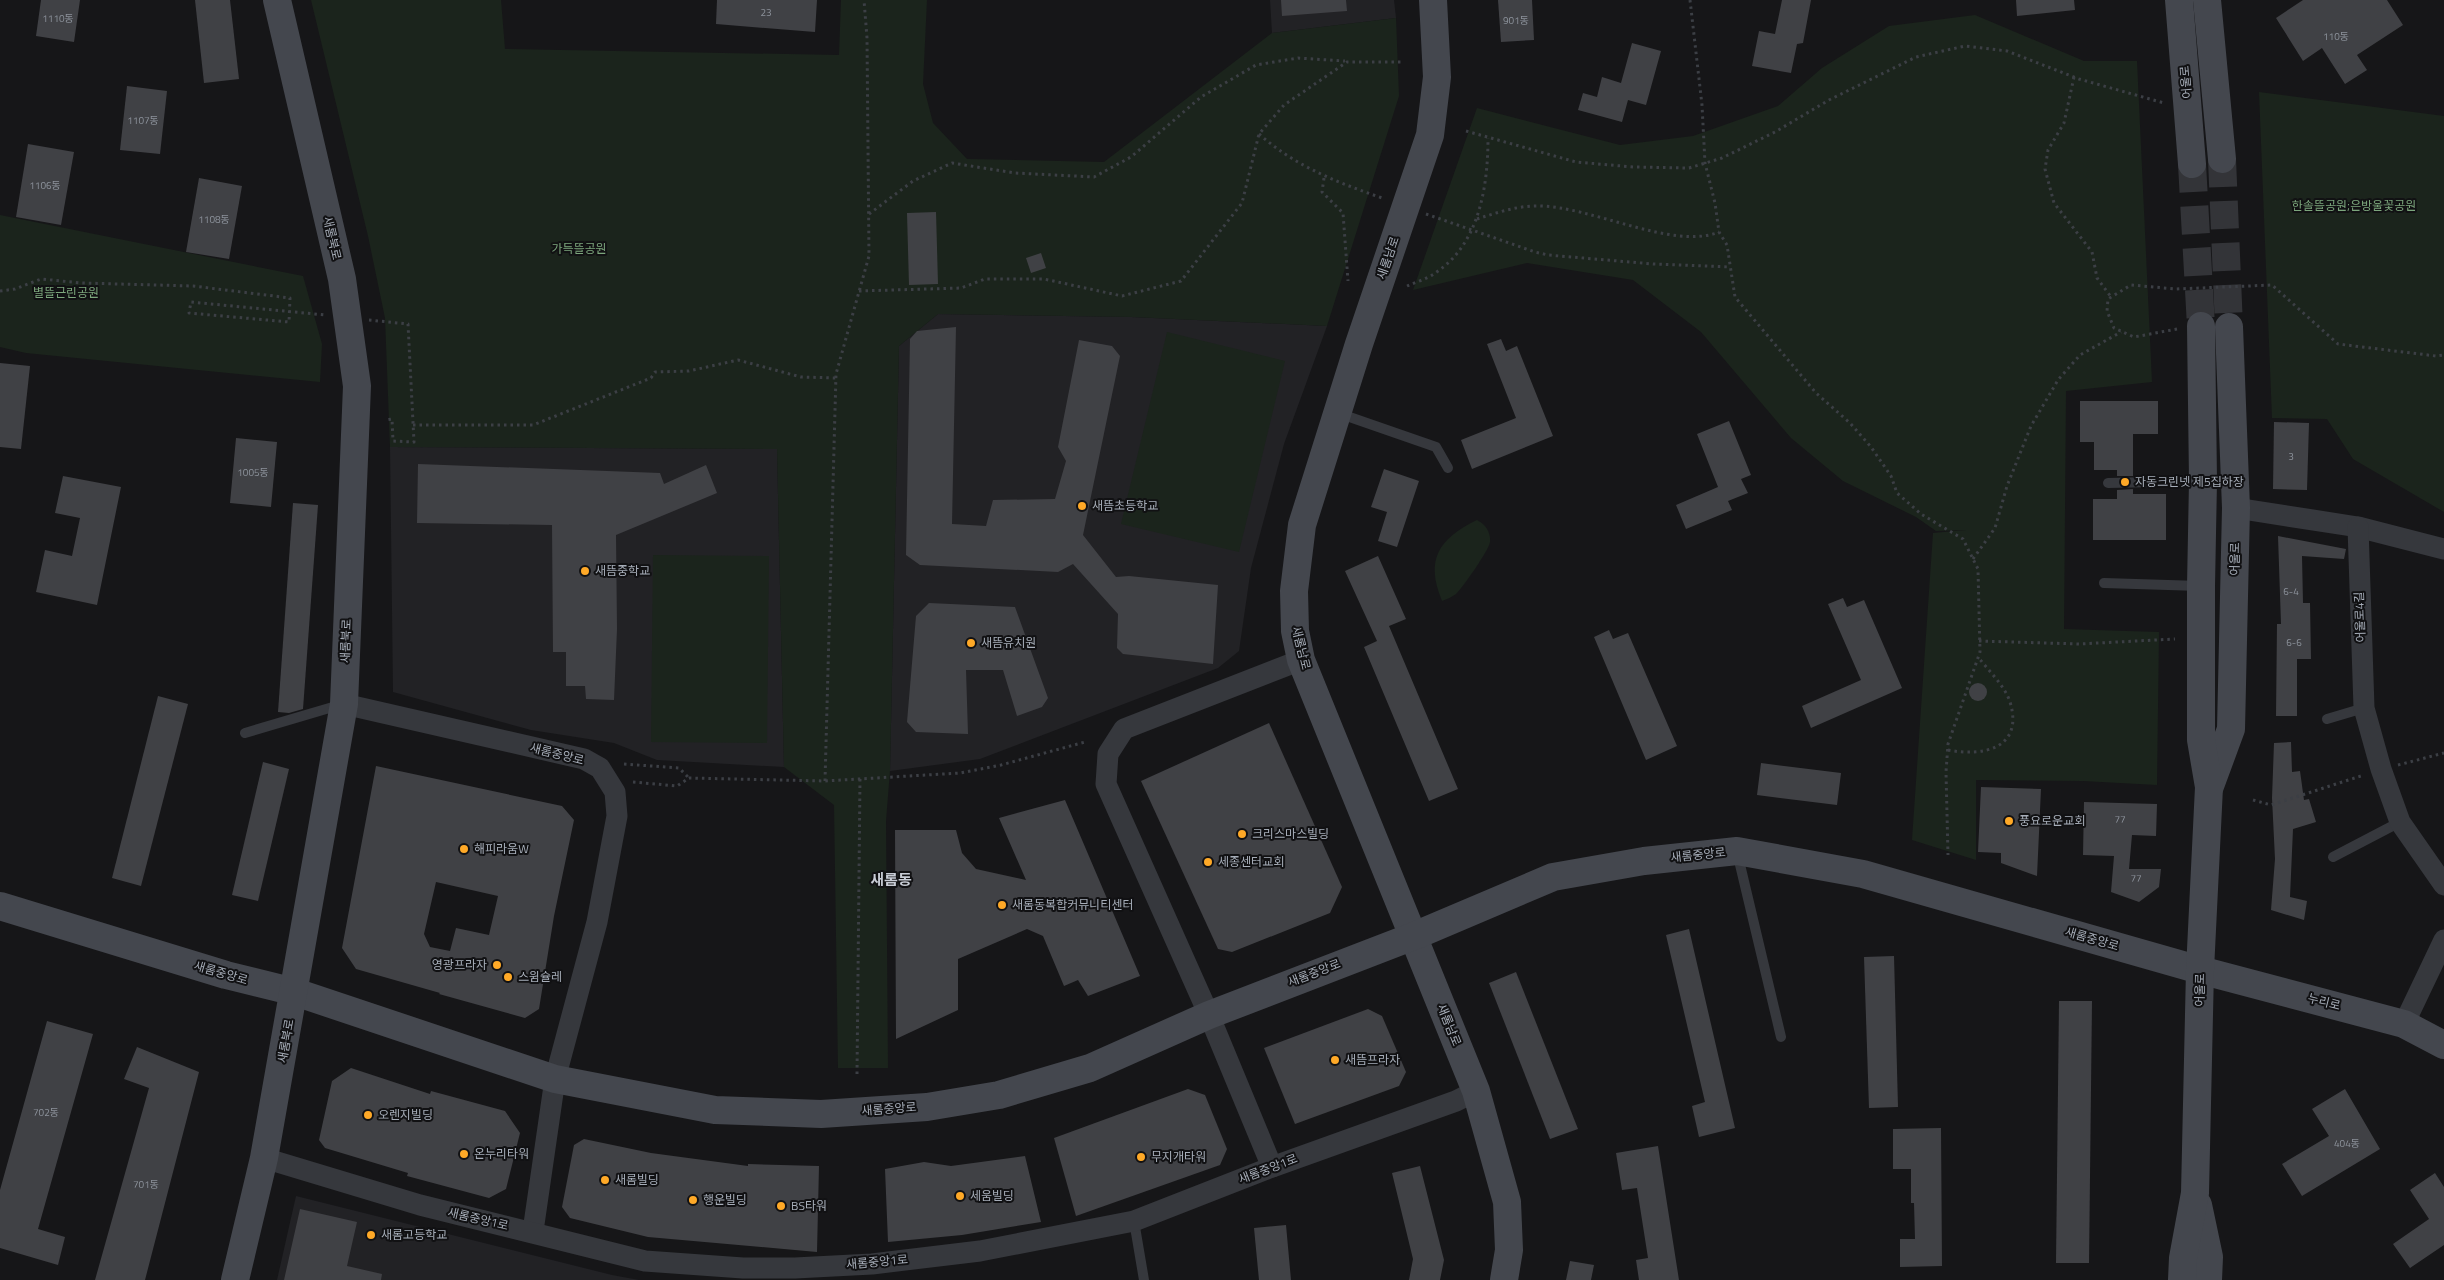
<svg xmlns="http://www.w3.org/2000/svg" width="2444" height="1280" font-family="'Titillium Web','Noto Sans KR',sans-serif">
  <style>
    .built { fill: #222225 }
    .green { fill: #1b241c }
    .building { fill: #404145; fill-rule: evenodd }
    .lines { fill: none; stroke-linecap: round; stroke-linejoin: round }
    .secondary-tunnel { stroke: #333438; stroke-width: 28; stroke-dasharray: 28 14; stroke-linecap: butt }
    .path { stroke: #3c3f45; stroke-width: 3; stroke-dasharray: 2.5 4; stroke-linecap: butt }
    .lane { stroke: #36383d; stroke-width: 10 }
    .street { stroke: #36383d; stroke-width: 21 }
    .secondary { stroke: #44474e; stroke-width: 28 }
    .poi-dot { fill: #ffa927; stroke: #111113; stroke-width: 2 }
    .labels { text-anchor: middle; stroke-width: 4; stroke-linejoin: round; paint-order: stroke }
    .number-label { font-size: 10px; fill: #8d939c }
    .street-label { font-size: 12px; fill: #a7aeb9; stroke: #111113 }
    .park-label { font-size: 12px; fill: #7ca67c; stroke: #111113 }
    .poi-label { font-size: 12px; fill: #a7aeb9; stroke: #111113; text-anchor: start }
    .quarter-label { font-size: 15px; font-weight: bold; fill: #c8ccd5; stroke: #111113 }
  </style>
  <rect width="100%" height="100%" fill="#161618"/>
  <g class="built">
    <polygon points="1270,0 1394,0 1396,18 1272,33"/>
    <polygon points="938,314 1132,317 1327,326 1284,444 1251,568 1239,651 1218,668 980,759 890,771 899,346"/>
    <polygon points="390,447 777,449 784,767 657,760 614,743 531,730 393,692"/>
    <polygon points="296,1196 612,1275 639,1280 277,1280"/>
  </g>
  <g class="green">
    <polygon points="311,0 501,0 505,49 839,55 841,0 927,0 923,84 933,123 967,159 1104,162 1272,33 1396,18 1399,96 1327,326 1132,317 938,314 899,346 890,771 886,821 888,1068 838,1068 834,805 784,767 777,449 390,447 385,318 368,236"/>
    <polygon points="1975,15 2084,61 2137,61 2152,382 2066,391 2064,629 2159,632 2157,785 2083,781 1976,780 1976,860 1912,840 1933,533 1966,530 1936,531 1916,517 1843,481 1791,438 1701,332 1633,280 1527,263 1413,290 1477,108 1620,145 1693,136 1778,106 1822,68 1889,26"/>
    <polygon points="2259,92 2444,116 2444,512 2353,459 2327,419 2272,418"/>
    <polygon points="0,215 303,276 322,344 320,382 26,353 0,347"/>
    <polygon points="1167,332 1285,361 1239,552 1121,524"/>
    <path d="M 1477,520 C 1485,524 1491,532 1490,542 C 1489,550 1463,587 1456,594 C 1452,597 1447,599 1442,601 C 1425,560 1438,539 1477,520 Z"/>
    <polygon points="653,555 769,556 767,743 651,742"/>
  </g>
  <g class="building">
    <polygon points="41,0 80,0 74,42 36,36"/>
    <polygon points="195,0 230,0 239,79 204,83"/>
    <polygon points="717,0 817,0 815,32 716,24"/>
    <polygon points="1281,0 1346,0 1347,11 1282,16"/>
    <polygon points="1498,0 1532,0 1534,40 1501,42"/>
    <polygon points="1782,0 1811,0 1803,43 1797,44 1791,73 1752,66 1759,31 1775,34"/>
    <polygon points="2016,0 2074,0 2075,10 2017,16"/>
    <polygon points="2303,0 2387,0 2403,25 2357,55 2367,70 2345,84 2322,48 2303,61 2276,18"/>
    <polygon points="1632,43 1661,51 1646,105 1628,100 1622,122 1578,110 1583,93 1597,97 1602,77 1621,83"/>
    <polygon points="127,86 167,91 160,154 120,150"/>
    <polygon points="28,144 74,152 61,225 16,217"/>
    <polygon points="199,178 242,186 229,259 186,252"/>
    <polygon points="936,212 938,284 909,285 907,213"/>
    <polygon points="1041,253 1046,268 1031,273 1026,258"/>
    <polygon points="956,327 952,524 986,526 993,500 1055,499 1066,461 1058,447 1079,340 1112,346 1120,356 1083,535 1116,577 1129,576 1218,585 1213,664 1123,654 1117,648 1118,614 1073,564 1058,572 920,565 906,555 910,339 917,331"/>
    <polygon points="1501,339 1506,351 1517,346 1553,436 1472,469 1461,440 1516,418 1487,344"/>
    <polygon points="0,363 30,366 21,449 0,447"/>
    <polygon points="2080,401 2158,401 2158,434 2133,434 2133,476 2117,476 2117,470 2094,470 2094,442 2080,442"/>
    <polygon points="1729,421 1751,475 1741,479 1748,493 1728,501 1732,510 1686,529 1676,505 1718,487 1697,434"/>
    <polygon points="2274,422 2309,423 2307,490 2273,489"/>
    <polygon points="236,438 277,442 271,507 230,503"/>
    <polygon points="418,464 660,473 664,484 706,465 717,493 616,535 617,629 614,700 586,699 585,686 566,686 566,652 553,652 552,525 417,523"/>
    <polygon points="1384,469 1419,481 1397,547 1378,541 1387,512 1371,507"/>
    <polygon points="63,476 121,487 97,605 36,592 45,550 72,556 80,518 55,513"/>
    <polygon points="2133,489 2133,494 2166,494 2166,540 2093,540 2093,499 2117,499 2117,490"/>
    <polygon points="293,503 318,505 303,709 289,713 278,712"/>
    <polygon points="2278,536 2346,549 2344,559 2302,556 2303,603 2310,603 2311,659 2297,659 2297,716 2276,716 2277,624 2281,624"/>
    <polygon points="1378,556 1406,619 1389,626 1458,789 1429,801 1364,647 1377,641 1345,571"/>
    <polygon points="1843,598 1847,607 1864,600 1902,688 1811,728 1802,706 1861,680 1828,604"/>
    <polygon points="929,603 1015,607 1048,698 1042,707 1017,716 1003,670 966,670 968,734 916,732 907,722 916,616"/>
    <polygon points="1609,630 1613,639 1628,633 1677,746 1646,760 1594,637"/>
    <circle cx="1978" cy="692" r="9"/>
    <polygon points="158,696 188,704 141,886 112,878"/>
    <polygon points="1269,723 1342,887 1330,913 1232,952 1218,949 1141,781"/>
    <polygon points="2291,742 2292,772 2300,771 2304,800 2309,799 2316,822 2293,829 2290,897 2307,901 2304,920 2271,910 2275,859 2272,798 2274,743"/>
    <polygon points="263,762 289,769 258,901 232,895"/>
    <polygon points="1761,763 1841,773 1837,805 1757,795"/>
    <path d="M 376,766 L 562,806 L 574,820 L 554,916 L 539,1009 L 525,1018 L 439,994 L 440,993 L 356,969 L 342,948 ZM 436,882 L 498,896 L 489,935 L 456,928 L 450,951 L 430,947 L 424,934 Z"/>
    <polygon points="1981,787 2041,789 2037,876 2001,863 2001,853 1978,852"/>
    <polygon points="1065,800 1140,976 1088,996 1078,980 1064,986 1043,936 1027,929 958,959 958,1010 896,1039 895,830 956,830 962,853 976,869 1026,880 999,818"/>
    <polygon points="2084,802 2157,804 2156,836 2132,835 2129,869 2161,869 2159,887 2139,902 2111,892 2114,856 2083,855"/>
    <polygon points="1689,929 1735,1128 1699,1137 1692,1106 1705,1102 1666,935"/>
    <polygon points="1894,956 1898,1107 1869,1108 1864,957"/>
    <polygon points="1516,972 1578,1129 1550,1139 1489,983"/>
    <polygon points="2059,1001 2092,1001 2089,1263 2056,1263"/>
    <polygon points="1368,1009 1382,1016 1406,1072 1399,1086 1295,1124 1264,1048"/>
    <polygon points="47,1021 93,1034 38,1229 65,1237 58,1265 0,1248 0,1190"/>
    <polygon points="137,1047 199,1072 145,1280 95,1280 149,1088 124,1079"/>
    <polygon points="351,1068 430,1094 431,1091 505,1111 520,1133 506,1189 489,1198 407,1176 408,1173 325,1148 319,1140 332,1081"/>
    <polygon points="1188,1089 1205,1095 1227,1149 1220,1165 1076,1216 1054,1138"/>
    <polygon points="2345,1089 2380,1149 2302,1196 2282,1164 2329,1136 2312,1109"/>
    <polygon points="1941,1128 1942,1266 1900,1267 1900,1239 1915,1239 1914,1203 1911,1203 1911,1169 1893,1169 1893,1129"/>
    <polygon points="584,1139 651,1153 748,1166 748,1164 819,1166 817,1252 648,1237 570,1218 562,1207 574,1145"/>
    <polygon points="1658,1146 1679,1280 1639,1280 1636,1260 1648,1258 1637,1188 1622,1190 1616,1153"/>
    <polygon points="1025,1156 1041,1222 962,1235 888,1242 885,1169 924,1162 951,1166"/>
    <polygon points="1420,1166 1444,1260 1440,1280 1409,1280 1413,1259 1392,1173"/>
    <polygon points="2435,1173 2444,1187 2444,1245 2410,1268 2393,1244 2429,1219 2410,1190"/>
    <polygon points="300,1209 357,1222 347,1266 382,1274 381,1280 284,1280"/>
    <polygon points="1286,1225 1291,1280 1259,1280 1254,1228"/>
    <polygon points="1570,1261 1594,1265 1591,1280 1566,1280"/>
  </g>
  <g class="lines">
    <g class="secondary-tunnel">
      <polyline points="2222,159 2229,327"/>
      <polyline points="2192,164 2201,326"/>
    </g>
    <g class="path">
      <polyline points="1690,0 1702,105 1705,163 1715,203 1719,232 1727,245 1735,297 1816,393 1850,423 1871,447 1891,476 1897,493 1921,514 1963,539 1978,569 1980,652 1948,744 1946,772 1948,855"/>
      <polyline points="2074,77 2064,123 2048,150 2045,169 2054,203 2092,252 2097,278 2111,297"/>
      <polyline points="1466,131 1576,162 1633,167 1689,168 1722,158 1775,132 1829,100 1916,57 1965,46 2007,51 2079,79 2164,103"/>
      <path d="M 1259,134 C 1296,167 1339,183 1385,199"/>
      <polyline points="1324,178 1322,192 1343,213 1348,281"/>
      <polyline points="869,214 913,181 952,163 1015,173 1094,177 1131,157 1201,97 1256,65 1298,58 1345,61"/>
      <polyline points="1426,214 1535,252 1548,255 1653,264 1730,267"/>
      <path d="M 1477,219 C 1496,213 1516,206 1536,206 C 1590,205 1673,251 1719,232"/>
      <path d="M 1407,286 C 1416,282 1427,279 1435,273 C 1479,245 1488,187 1488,138"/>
      <polyline points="0,291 15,289 41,279 82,283 193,286 290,298 289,322 189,313 191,302 325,315"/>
      <polyline points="859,291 961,288 985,279 1044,279 1122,296 1181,281 1242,203 1259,134 1284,105 1347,62 1402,62"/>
      <polyline points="369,320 408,324 414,442 393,441 392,419 386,420"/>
      <polyline points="2177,329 2134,337 2114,328 2107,311 2108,299 2131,285 2176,289 2272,285 2338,344 2436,356 2444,355"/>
      <polyline points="413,425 533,425 651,378 655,372 689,371 738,360 801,377 836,378"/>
      <polyline points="1973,559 1995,528 2007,486 2031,426 2058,380 2080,355 2121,332"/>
      <polyline points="1979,641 2079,644 2175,639"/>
      <path d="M 1948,750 C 1984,757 2024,748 2010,702 C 2005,686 1988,670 1978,657"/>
      <polyline points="624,764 679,768 689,778"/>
      <polyline points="2398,765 2444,753"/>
      <polyline points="825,781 836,374 869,256 867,38 864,0"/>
      <polyline points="633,782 677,786 689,778 825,781 960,773 1001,765 1085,742"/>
      <polyline points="2253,800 2271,805 2364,775"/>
      <polyline points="857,1074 860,778"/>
    </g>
    <g class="lane">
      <polyline points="1338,413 1436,447 1448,468"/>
      <polyline points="2108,483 2202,481"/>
      <polyline points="2104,583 2200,586"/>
      <polyline points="2327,719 2364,708"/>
      <polyline points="245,733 343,704"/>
      <polyline points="1737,852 1781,1037"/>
      <polyline points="2333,857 2400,822"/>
      <polyline points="1134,1221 1144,1280"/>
    </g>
    <g class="street">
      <polyline points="2236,508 2358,527 2444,549"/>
      <polyline points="2358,527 2364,708 2381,769 2400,822 2444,885"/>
      <polyline points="344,704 584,759 600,768 615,792 617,816 597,922 555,1079 533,1231"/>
      <polyline points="2404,1024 2444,940"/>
      <polyline points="264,1158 420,1205 645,1261 743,1268 795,1268 872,1264 980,1251 1134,1221 1272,1167 1456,1101 1476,1091"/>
      <polyline points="1272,1167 1209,1015 1106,784 1108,754 1124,729 1301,660"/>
    </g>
    <g class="secondary">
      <polyline points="1433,0 1437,77 1430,135 1359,344 1302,525 1294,591 1295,631 1301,660 1476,1091 1507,1202 1509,1250 1504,1280"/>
      <polyline points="2179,0 2192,164"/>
      <polyline points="2207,0 2222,159"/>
      <polyline points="2210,786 2231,729 2236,508 2229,327"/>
      <polyline points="0,906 226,975 295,992 555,1079 715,1110 821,1114 927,1107 999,1095 1090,1068 1209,1015 1414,936 1553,877 1644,861 1737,851 1863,874 2200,970 2404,1024 2444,1045"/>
      <polyline points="2198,1205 2209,1257 2208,1280"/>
      <polyline points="235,1280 264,1158 344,704 357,386 342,279 277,0"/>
      <polyline points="2182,1280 2183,1258 2195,1193 2200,970 2209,787 2201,740 2201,586 2203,481 2201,326"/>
    </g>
  </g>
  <g class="poi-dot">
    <circle cx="2125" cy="482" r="5"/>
    <circle cx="1082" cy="506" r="5"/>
    <circle cx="585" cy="571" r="5"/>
    <circle cx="971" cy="643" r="5"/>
    <circle cx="2009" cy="821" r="5"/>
    <circle cx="1242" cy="834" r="5"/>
    <circle cx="464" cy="849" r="5"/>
    <circle cx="1208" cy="862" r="5"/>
    <circle cx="1002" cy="905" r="5"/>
    <circle cx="497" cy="965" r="5"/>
    <circle cx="508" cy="977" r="5"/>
    <circle cx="1335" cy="1060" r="5"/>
    <circle cx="368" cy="1115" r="5"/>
    <circle cx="464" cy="1154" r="5"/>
    <circle cx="1141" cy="1157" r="5"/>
    <circle cx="605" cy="1180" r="5"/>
    <circle cx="960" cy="1196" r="5"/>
    <circle cx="693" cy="1200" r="5"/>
    <circle cx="781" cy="1206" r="5"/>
    <circle cx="371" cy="1235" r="5"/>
  </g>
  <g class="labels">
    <g class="number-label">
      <text x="766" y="16">23</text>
      <text x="58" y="22">1110동</text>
      <text x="1516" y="24">901동</text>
      <text x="2336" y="40">110동</text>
      <text x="143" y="124">1107동</text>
      <text x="45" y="189">1106동</text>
      <text x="214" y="223">1108동</text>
      <text x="2291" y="460">3</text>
      <text x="253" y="476">1005동</text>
      <text x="2291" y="595">6-4</text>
      <text x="2294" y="646">6-6</text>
      <text x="2120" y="823">77</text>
      <text x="2136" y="882">77</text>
      <text x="46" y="1116">702동</text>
      <text x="2347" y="1147">404동</text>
      <text x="146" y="1188">701동</text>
    </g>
    <g class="street-label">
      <text transform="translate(2186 82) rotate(-95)" y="4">어울로</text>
      <text transform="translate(332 238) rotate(77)" y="4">새롬북로</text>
      <text transform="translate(1388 258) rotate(-71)" y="4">새롬남로</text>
      <text transform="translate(2235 559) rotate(-89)" y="4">어울로</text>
      <text transform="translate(2360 617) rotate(-92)" y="4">어울로4길</text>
      <text transform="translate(346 641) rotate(-88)" y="4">새롬북로</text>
      <text transform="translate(1301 648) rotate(76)" y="4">새롬남로</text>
      <text transform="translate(557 754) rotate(14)" y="4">새롬중앙로</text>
      <text transform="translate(1698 855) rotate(-6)" y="4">새롬중앙로</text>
      <text transform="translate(2092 939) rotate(16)" y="4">새롬중앙로</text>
      <text transform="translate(221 973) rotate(16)" y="4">새롬중앙로</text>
      <text transform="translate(1314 973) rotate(-21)" y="4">새롬중앙로</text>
      <text transform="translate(2200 990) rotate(-89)" y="4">어울로</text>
      <text transform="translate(2324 1002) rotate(14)" y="4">누리로</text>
      <text transform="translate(1449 1025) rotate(68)" y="4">새롬남로</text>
      <text transform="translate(286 1041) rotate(-80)" y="4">새롬북로</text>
      <text transform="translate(889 1109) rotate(-4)" y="4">새롬중앙로</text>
      <text transform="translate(1268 1169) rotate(-21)" y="4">새롬중앙1로</text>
      <text transform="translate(478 1219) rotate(13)" y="4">새롬중앙1로</text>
      <text transform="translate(877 1262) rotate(-5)" y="4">새롬중앙1로</text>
    </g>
    <g class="park-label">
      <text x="2354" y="210">한솔뜰공원;은방울꽃공원</text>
      <text x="579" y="253">가득뜰공원</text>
      <text x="66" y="297">별뜰근린공원</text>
    </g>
    <g class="poi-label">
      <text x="2135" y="486">자동크린넷 제5집하장</text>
      <text x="1092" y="510">새뜸초등학교</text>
      <text x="595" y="575">새뜸중학교</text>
      <text x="981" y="647">새뜸유치원</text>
      <text x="2019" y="825">풍요로운교회</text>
      <text x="1252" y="838">크리스마스빌딩</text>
      <text x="474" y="853">해피라움W</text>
      <text x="1218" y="866">세종센터교회</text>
      <text x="1012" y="909">새롬동복합커뮤니티센터</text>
      <text x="487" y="969" text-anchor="end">영광프라자</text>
      <text x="518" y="981">스윔슐레</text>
      <text x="1345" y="1064">새뜸프라자</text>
      <text x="378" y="1119">오렌지빌딩</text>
      <text x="474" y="1158">온누리타워</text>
      <text x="1151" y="1161">무지개타워</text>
      <text x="615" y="1184">새롬빌딩</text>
      <text x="970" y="1200">세움빌딩</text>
      <text x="703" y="1204">행운빌딩</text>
      <text x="791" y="1210">BS타워</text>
      <text x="381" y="1239">새롬고등학교</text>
    </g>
    <g class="quarter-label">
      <text x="891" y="885">새롬동</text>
    </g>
  </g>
</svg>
